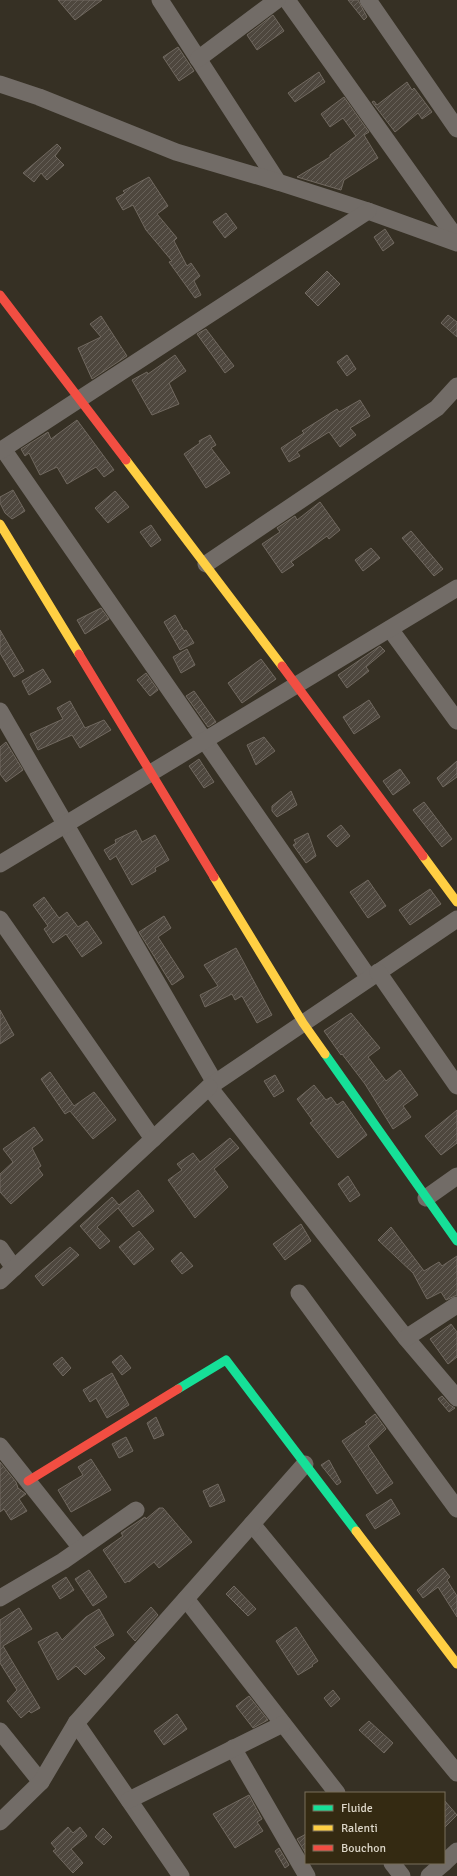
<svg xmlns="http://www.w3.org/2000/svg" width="457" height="1876" font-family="Signika,sans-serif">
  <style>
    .building { fill: url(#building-hatch); stroke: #716960 }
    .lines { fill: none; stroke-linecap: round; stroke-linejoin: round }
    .street { stroke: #726c67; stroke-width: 17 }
    .fast { stroke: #16e098; stroke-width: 9 }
    .slow { stroke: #ffcf43; stroke-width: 9 }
    .jam { stroke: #f24e42; stroke-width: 9 }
  </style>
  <defs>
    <pattern id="building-hatch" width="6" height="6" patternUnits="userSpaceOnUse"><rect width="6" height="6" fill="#4e473e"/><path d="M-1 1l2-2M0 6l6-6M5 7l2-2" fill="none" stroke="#676159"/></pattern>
  </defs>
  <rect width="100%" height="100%" fill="#363024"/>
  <g class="building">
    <polygon points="58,0 102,0 75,20"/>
    <polygon points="348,0 358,0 367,17 364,20"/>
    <polygon points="273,15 284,31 257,50 247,35"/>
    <polygon points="178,47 194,71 179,81 163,57"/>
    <polygon points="319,72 325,82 295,102 288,93"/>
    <polygon points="407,82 412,90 414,88 432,112 422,119 418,113 395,132 372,102 374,101 377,105"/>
    <polygon points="344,97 369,132 364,135 378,158 344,180 341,190 297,177 330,157 330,155 356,136 343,118 330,127 321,114"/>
    <polygon points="57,144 61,148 55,156 64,165 47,180 41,173 34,182 23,173"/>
    <polygon points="149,177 168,206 157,214 177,238 174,241 187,266 191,263 200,276 194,281 201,295 195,298 169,262 172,261 146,230 133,205 123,210 116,198 125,193 123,191"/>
    <polygon points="226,213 237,228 225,238 213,222"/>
    <polygon points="385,229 394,243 383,251 374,237"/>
    <polygon points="327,271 340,284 318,306 305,293"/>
    <polygon points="448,315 457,322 457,337 441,323"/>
    <polygon points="101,316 127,356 92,379 78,348 101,337 90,324"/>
    <polygon points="206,329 234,366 225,373 197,334"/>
    <polygon points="175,355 186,371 169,383 179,404 152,415 132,380 147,372 148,374"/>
    <polygon points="347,355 356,369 347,376 337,362"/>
    <polygon points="360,400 370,416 350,428 356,435 340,447 329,432 297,452 300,456 289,462 281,448 304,433 302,431 337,409 339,412"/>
    <polygon points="77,420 114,470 104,477 96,467 67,484 57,467 40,475 29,453 25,456 21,449 48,432 51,439"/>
    <polygon points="210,435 216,445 211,448 230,473 206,488 184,454 200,443 199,441"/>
    <polygon points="13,490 25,511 12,519 5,513 0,503 0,497"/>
    <polygon points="115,491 129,507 108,523 95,508"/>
    <polygon points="320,502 340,530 329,539 327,536 291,562 294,565 282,573 262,544 280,532 277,528 295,516 297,520"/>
    <polygon points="151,525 161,540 151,547 140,532"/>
    <polygon points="411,531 443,569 434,576 402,538"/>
    <polygon points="371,548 380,558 363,571 355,560"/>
    <polygon points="101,608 109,619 85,634 77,620"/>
    <polygon points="175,615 184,631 186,630 194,643 180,650 164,622"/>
    <polygon points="0,630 24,671 14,677 0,653"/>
    <polygon points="380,646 385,651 366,667 369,671 347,688 338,675"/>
    <polygon points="187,649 195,665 181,673 173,657"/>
    <polygon points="261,659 276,679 242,703 228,683"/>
    <polygon points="43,669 51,682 29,695 22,681"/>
    <polygon points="146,673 158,690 150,696 137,680"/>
    <polygon points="194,691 216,722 208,727 186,696"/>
    <polygon points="369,700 380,717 354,734 343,717"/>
    <polygon points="70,701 85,728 104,720 111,730 80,748 72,735 38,750 30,734 63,719 57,708"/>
    <polygon points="264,737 275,751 256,765 247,745"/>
    <polygon points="6,742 23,770 6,782 0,774 0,747"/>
    <polygon points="199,759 214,782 204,788 189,766"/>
    <polygon points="457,761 457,777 443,787 437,778"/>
    <polygon points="400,769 410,783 393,795 383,781"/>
    <polygon points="291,791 297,805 277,817 272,811 272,806"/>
    <polygon points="424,802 452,839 442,847 413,810"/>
    <polygon points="341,825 350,836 337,847 327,836"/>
    <polygon points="136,830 142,842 155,835 169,860 155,868 156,871 132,885 116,856 110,860 104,850 116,843 115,840"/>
    <polygon points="308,833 316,856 306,863 293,845 296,843 294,840"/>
    <polygon points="368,880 386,906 368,918 350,892"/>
    <polygon points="430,889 441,904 410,925 399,910"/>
    <polygon points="44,897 59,918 67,912 78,927 87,921 102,943 82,957 66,934 53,943 44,929 48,926 33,905"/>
    <polygon points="164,916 171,928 158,937 184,977 172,985 139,932"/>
    <polygon points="236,948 272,1015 257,1023 242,996 235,1000 232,994 205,1007 200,995 218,986 204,965"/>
    <polygon points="0,1010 14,1035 0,1044"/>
    <polygon points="351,1013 380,1048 368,1057 386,1081 400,1070 418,1095 403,1106 411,1117 393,1129 365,1084 342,1054 341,1055 324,1031"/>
    <polygon points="50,1072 74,1106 94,1092 116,1120 93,1139 70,1111 65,1114 41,1079"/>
    <polygon points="275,1075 284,1091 274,1097 264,1081"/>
    <polygon points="314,1085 326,1100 331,1097 337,1105 343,1101 367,1135 338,1158 310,1123 313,1121 297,1099"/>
    <polygon points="457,1110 457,1143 441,1155 425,1136"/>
    <polygon points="34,1127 43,1140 32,1148 41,1166 38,1168 43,1175 11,1204 0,1192 0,1174 13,1162 3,1149"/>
    <polygon points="230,1138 239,1148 214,1169 228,1187 195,1218 168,1180 182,1170 177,1164 193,1153 200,1162"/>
    <polygon points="348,1176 360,1195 350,1202 338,1184"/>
    <polygon points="138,1190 154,1211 133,1227 118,1208 97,1227 110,1241 100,1249 80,1226 112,1197 119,1205"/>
    <polygon points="301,1224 311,1241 285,1260 273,1244"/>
    <polygon points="391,1227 424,1271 439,1262 442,1266 457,1256 457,1295 446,1300 441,1292 427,1299 413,1273 378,1240"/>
    <polygon points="139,1231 154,1249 134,1265 119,1247"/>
    <polygon points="70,1247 79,1255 43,1286 35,1276"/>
    <polygon points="181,1252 193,1266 182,1274 171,1261"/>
    <polygon points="451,1324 457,1332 457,1357 448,1364 430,1339"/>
    <polygon points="121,1355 131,1368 122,1375 112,1362"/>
    <polygon points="62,1357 71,1368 63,1376 53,1364"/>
    <polygon points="112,1373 129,1405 107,1418 96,1398 90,1402 83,1390"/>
    <polygon points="442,1396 450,1405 455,1408 449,1412 438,1399"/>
    <polygon points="375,1414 386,1429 368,1446 393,1483 377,1494 342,1441 367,1424 365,1422"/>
    <polygon points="156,1417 164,1435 154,1439 147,1423"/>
    <polygon points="126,1437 133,1451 119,1458 112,1444"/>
    <polygon points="91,1459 111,1490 71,1512 58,1490 83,1475 78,1467"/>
    <polygon points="329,1460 341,1482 337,1485 321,1465"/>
    <polygon points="0,1462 16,1482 18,1488 26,1494 19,1499 27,1511 11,1520 4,1509 0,1512"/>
    <polygon points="218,1484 225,1501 210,1507 203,1491"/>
    <polygon points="391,1499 400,1514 375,1529 366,1515"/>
    <polygon points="159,1508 163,1508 192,1542 159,1568 154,1562 129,1582 128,1581 125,1583 103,1550 123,1536 121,1533 145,1517 146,1519"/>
    <polygon points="443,1568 450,1577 447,1580 457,1596 457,1617 438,1587 423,1598 417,1590"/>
    <polygon points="89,1570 107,1597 93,1606 75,1579"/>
    <polygon points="66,1577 74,1590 60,1599 52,1586"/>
    <polygon points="234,1586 256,1609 248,1616 226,1594"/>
    <polygon points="151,1607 158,1615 135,1641 127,1632"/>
    <polygon points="19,1608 32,1629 3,1646 40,1708 31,1713 29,1711 21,1718 7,1701 17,1690 0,1663 0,1620"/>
    <polygon points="99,1609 114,1635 94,1647 105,1658 85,1675 76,1666 58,1680 38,1642 57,1632 62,1640 86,1617"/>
    <polygon points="296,1627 318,1661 312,1665 313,1666 298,1675 276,1641"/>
    <polygon points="333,1690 340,1699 331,1707 324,1698"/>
    <polygon points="249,1696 268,1720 253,1728 236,1706"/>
    <polygon points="177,1714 187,1729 164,1745 154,1731"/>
    <polygon points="369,1721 393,1743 384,1753 359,1730"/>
    <polygon points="249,1795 262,1819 257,1822 263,1831 235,1848 213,1814"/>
    <polygon points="444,1800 457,1815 444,1828"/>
    <polygon points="68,1827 73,1833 80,1827 87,1836 71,1849 83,1863 73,1873 53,1851 56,1849 51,1843"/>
    <polygon points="103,1828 112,1837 104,1845 95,1837"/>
    <polygon points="306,1834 306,1854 297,1839"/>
    <polygon points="279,1848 289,1865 285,1868 275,1851"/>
  </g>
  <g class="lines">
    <g class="street">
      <polyline points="160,0 278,182"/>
      <polyline points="287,0 457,239"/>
      <polyline points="368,0 457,129"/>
      <polyline points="198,59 277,0"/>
      <polyline points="0,84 39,97 176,152 278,182 368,211 457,243"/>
      <polyline points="3,449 369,978"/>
      <polyline points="0,451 368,211"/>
      <polyline points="206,564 437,408 457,386"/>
      <polyline points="390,629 457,721"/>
      <polyline points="0,711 215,1083"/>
      <polyline points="0,864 457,588"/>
      <polyline points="0,919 153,1139"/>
      <polyline points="457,919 209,1087 406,1338 457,1398"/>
      <polyline points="378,972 457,1086"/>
      <polyline points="426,1198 457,1176"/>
      <polyline points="0,1248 14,1268"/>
      <polyline points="0,1281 209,1087"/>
      <polyline points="299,1293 457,1509"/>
      <polyline points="406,1338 457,1305"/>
      <polyline points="0,1446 81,1548"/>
      <polyline points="252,1524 457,1773"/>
      <polyline points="0,1598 63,1561 136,1510"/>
      <polyline points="186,1599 337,1793"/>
      <polyline points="76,1723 181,1876"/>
      <polyline points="0,1731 41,1782"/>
      <polyline points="233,1748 307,1876"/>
      <polyline points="129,1800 283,1724"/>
      <polyline points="0,1822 41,1782 76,1723 305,1464"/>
      <polyline points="392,1863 402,1876"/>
      <polyline points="444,1863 457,1851"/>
      <polyline points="429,1876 444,1863"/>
    </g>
    <g class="fast">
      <polyline points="325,1054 457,1241"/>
      <polyline points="178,1389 226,1360 356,1531"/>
    </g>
    <g class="slow">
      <polyline points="126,460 282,666"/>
      <polyline points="0,524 79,654"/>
      <polyline points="423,856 457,902"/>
      <polyline points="214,877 303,1023 325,1054"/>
      <polyline points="356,1531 457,1664"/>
    </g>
    <g class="jam">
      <polyline points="0,295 126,460"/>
      <polyline points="79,654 214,877"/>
      <polyline points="282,666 423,856"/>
      <polyline points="28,1481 178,1389"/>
    </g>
  </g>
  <rect x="305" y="1792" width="140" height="72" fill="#342a12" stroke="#786f5b"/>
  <rect x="313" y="1805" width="20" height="6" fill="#16e098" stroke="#786f5b"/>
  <text x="341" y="1812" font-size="12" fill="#ddd7c9">Fluide</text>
  <rect x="313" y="1825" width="20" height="6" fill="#ffcf43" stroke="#786f5b"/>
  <text x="341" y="1832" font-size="12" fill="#ddd7c9">Ralenti</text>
  <rect x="313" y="1845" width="20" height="6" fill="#f24e42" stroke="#786f5b"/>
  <text x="341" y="1852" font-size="12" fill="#ddd7c9">Bouchon</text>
</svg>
